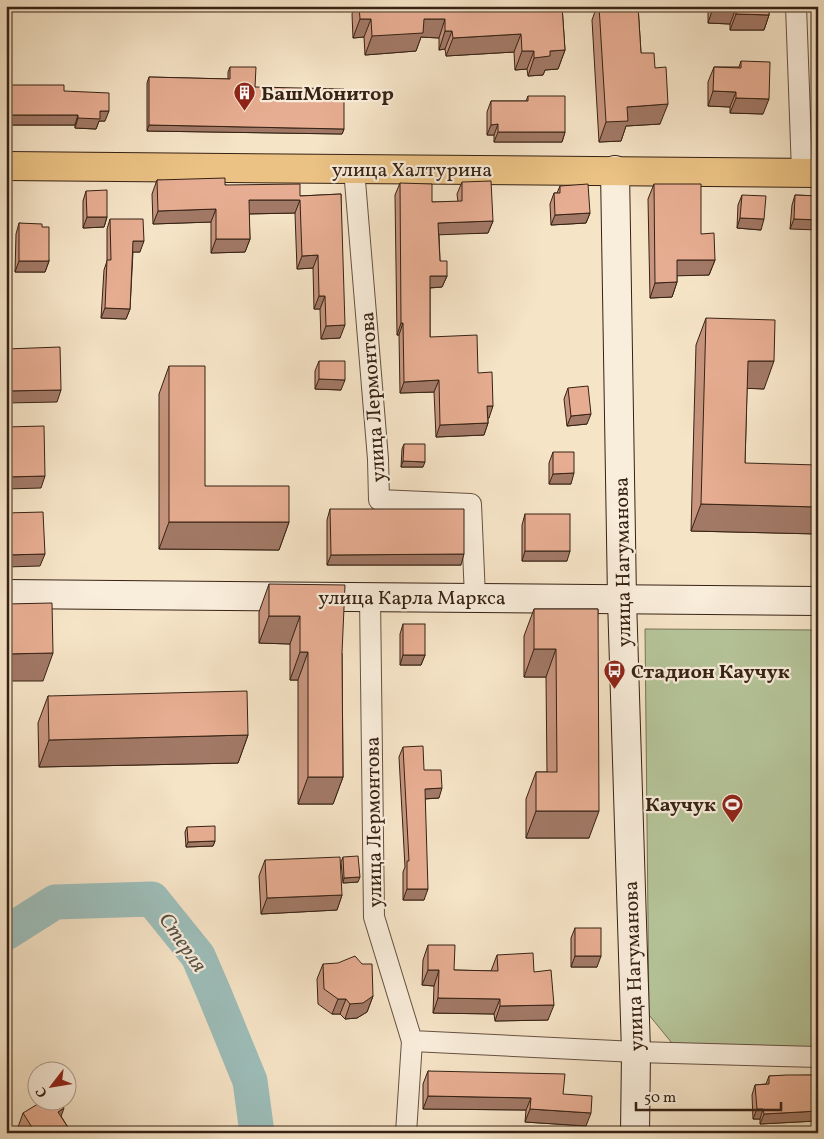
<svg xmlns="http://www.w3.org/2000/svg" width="824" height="1139" font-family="Vollkorn,serif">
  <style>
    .green { fill: #b6c59a; stroke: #767457 }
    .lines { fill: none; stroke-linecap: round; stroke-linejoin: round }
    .river { stroke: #9dbeba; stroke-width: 35 }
    .street-casing { stroke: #665241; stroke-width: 22 }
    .secondary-casing { stroke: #362214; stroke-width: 30 }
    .primary-casing { stroke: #362214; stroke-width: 30 }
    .street { stroke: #f9eddb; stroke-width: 20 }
    .secondary { stroke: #f9eddb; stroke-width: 28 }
    .primary { stroke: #ebc284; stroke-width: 28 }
    .wall { fill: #c7957e; stroke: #362214 }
    .shaded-wall { fill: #a27966; stroke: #362214 }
    .building { fill: #e7ad92; stroke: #362214 }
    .labels { text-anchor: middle; stroke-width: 4.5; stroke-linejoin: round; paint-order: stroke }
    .poi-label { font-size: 20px; font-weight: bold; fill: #362214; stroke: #f9eddb; text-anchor: start }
    .street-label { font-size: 20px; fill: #362214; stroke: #f9eddb }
    .water-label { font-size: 21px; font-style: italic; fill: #555146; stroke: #f9eddb }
  </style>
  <rect width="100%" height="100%" fill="#f6e4c7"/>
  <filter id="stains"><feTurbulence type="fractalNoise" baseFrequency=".004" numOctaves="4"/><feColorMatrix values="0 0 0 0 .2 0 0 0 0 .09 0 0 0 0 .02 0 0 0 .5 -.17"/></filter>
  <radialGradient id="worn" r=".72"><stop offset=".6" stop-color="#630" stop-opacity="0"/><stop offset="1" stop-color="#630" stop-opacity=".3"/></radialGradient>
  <polygon class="green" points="645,629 818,630 818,1050 676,1048 649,1015"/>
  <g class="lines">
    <polyline class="river" points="6,933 55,902 152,899 198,956 214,993 250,1081 257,1133"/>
    <defs>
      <g id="street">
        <polyline points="796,6 802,172"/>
        <polyline points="354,169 378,459 379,500 471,504 475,597"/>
        <polyline points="370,597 374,917 412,1041 636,1052 818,1057"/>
        <polyline points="406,1133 412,1041"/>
      </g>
      <g id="secondary">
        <polyline points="615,170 622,599 636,1052 635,1133"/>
        <polyline points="6,594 818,601"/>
      </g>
      <polyline id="primary" points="6,166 818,173"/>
    </defs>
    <use href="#street" class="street-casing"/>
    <use href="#secondary" class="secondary-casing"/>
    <use href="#primary" class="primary-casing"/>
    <use href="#street" class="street"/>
    <use href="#secondary" class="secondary"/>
    <use href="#primary" class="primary"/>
  </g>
  <g class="wall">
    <polygon points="354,6 562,6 565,50 558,69 545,70 543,75 528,76 527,69 515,70 514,52 446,56 445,49 439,50 439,38 421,37 416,51 365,55 364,37 353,38 352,14"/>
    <polygon points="597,6 638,6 641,53 655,68 660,124 626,126 621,141 599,142 592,20"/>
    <polygon points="708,6 769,6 769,15 764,30 730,30 730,24 708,23"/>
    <polygon points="741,61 763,114 730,113 730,107 708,106 708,82 714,67 739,67"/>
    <polygon points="230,67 255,87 344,129 342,134 147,131 147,83 149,77 228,79 228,72"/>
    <polygon points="6,85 64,91 105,121 99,121 96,129 75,128 75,125 6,125"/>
    <polygon points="528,96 565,132 562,142 494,142 494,135 487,135 487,112 491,101 526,101"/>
    <polygon points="157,180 225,185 300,196 341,194 340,338 321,339 320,309 314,309 313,268 297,269 295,213 249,214 250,239 245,252 211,253 211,222 153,224 152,194"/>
    <polygon points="462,182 493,221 488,233 439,234 440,261 447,276 442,287 430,288 430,337 478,373 489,418 488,418 488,423 484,435 436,437 434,392 400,393 399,335 397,335 395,195 400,183 432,202 458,202 457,194"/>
    <polygon points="654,184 701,234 715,260 709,275 677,275 677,282 672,297 650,298 648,199"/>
    <polygon points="560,186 590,213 586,223 551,225 550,204 554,193 557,193"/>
    <polygon points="86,191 107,217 104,227 83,228 83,201"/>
    <polygon points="742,195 761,230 737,228 738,205"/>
    <polygon points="795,195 818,196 790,229 792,205"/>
    <polygon points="110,219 140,252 133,252 130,309 126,319 101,318 104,270 107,261 107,229"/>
    <polygon points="19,223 42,227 49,261 45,272 15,272 16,234"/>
    <polygon points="706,318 764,389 747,388 745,463 818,534 691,531 696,345"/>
    <polygon points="319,361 341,390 315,389 315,371"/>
    <polygon points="169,366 205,486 289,522 279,550 159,549 159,394"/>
    <polygon points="568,388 587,424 567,426 564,399"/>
    <polygon points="404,444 423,467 401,467 402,449"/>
    <polygon points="553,452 571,484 549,484 549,463"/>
    <polygon points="330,509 461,565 327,565 327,520"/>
    <polygon points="525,514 567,561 522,561 522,525"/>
    <polygon points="269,584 342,653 343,777 333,804 298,804 298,680 290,680 290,644 259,643 259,612"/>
    <polygon points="534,609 598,609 589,838 526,838 526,799 536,772 547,772 546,677 524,677 524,636"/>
    <polygon points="403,624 425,655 421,665 400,665 400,634"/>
    <polygon points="48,696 248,735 238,763 39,767 38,723"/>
    <polygon points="403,747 424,770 439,798 425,799 424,900 403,900 403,872 405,867 399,757"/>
    <polygon points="187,827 215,841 213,846 186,847 185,832"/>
    <polygon points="343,857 358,882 343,883 341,862"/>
    <polygon points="265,860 342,895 337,910 261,914 259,876"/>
    <polygon points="575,928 597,967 571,967 571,938"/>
    <polygon points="428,945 454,970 491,971 497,955 534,972 548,1020 495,1021 494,1014 433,1013 434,986 422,985 423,960"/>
    <polygon points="323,964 373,996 367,1012 357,1018 345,1019 340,1014 332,1014 318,1004 317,979"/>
    <polygon points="428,1071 563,1094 586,1126 525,1122 526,1110 423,1109 423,1084"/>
    <polygon points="818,1075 818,1125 816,1125 816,1121 760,1124 760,1119 753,1119 752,1095 755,1085 766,1084 769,1076"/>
    <polygon points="23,1113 61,1116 69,1129 67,1133 16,1133"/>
  </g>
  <g class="shaded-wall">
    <polygon points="713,8 736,8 730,24 708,23"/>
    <polygon points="736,14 769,15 764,30 730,30"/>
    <polygon points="360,19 371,19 364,37 353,38"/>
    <polygon points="424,19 445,19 439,38 421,37 416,51 365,55 372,36"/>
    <polygon points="445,31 452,31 445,49 439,50"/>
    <polygon points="521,34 514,52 446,56 453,38"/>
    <polygon points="565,50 558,69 545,70 543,75 528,76 534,58 550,51"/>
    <polygon points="522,51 534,51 527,69 515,70"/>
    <polygon points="713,91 736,92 730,107 708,106"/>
    <polygon points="736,98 769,99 763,114 730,113"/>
    <polygon points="668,104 660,124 626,126 621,141 599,142 606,122 627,107"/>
    <polygon points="100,111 109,111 105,121 99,121 96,129 75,128 78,118"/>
    <polygon points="6,115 78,115 75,125 6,125"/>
    <polygon points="498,124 494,135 487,135 491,125"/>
    <polygon points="149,125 344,129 342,134 147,131"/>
    <polygon points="498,132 565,132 562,142 494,142"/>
    <polygon points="249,200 300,200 295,213 244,214"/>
    <polygon points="216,209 211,222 153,224 158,211"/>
    <polygon points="590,213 586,223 551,225 555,215"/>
    <polygon points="87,217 107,217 104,227 83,228"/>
    <polygon points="740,218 764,219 761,230 737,228"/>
    <polygon points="794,219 818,220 818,230 790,229"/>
    <polygon points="493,221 488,233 434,235 438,223"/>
    <polygon points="216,239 250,239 245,252 211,253"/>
    <polygon points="133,241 144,241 140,252 129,252"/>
    <polygon points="318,255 313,268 297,269 302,256"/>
    <polygon points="677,260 715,260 709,275 671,276"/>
    <polygon points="19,261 49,261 45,272 15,272"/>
    <polygon points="430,276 447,276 442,287 426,288"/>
    <polygon points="677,282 672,297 650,298 655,283"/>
    <polygon points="319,296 325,296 320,309 314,309"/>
    <polygon points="105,308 130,309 126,319 101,318"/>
    <polygon points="401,323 403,323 399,335 397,335"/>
    <polygon points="345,325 340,338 321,339 326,326"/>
    <polygon points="748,361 774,361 764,389 738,388"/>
    <polygon points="319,379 345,380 341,390 315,389"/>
    <polygon points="439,380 434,392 400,393 404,382"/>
    <polygon points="61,390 57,402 6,403 6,391"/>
    <polygon points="487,406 493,406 489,418 483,418"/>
    <polygon points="591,414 587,424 567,426 571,416"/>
    <polygon points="488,423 484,435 436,437 440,425"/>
    <polygon points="403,461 425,462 423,467 401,467"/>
    <polygon points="574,473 571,484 549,484 553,474"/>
    <polygon points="45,476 41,488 6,489 6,477"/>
    <polygon points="701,504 818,507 818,534 691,531"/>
    <polygon points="169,522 289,522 279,550 159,549"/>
    <polygon points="525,551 570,551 567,561 522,561"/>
    <polygon points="45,554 40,566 6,567 6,555"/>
    <polygon points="464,554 461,565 327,565 331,555"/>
    <polygon points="269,616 300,616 290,644 259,643"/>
    <polygon points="534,649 556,649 546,677 524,677"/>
    <polygon points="300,652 308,652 298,680 290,680"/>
    <polygon points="53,653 43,681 6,681 6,654"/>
    <polygon points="403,655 425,655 421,665 400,665"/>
    <polygon points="248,735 238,763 39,767 49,740"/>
    <polygon points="308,777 343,777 333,804 298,804"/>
    <polygon points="442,788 439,798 421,799 425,789"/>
    <polygon points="536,811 599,811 589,838 526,838"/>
    <polygon points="215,841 213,846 186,847 188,842"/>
    <polygon points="360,877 358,882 343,883 344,878"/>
    <polygon points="407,889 428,889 424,900 403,900"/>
    <polygon points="342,895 337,910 261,914 267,898"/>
    <polygon points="575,956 601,956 597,967 571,967"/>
    <polygon points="428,970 439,970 434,986 422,985"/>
    <polygon points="373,996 367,1012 357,1018 345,1019 350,1004"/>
    <polygon points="438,998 500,999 494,1014 433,1013"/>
    <polygon points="338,999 346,999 340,1014 332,1014"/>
    <polygon points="554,1005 548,1020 495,1021 500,1006"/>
    <polygon points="428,1096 531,1098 526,1110 423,1109"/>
    <polygon points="64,1108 57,1128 58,1112"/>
    <polygon points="530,1109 591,1113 586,1126 525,1122"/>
    <polygon points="757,1109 763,1109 760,1119 753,1119"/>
    <polygon points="818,1111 818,1117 816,1121 760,1124 764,1114"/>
  </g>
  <g class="building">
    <polygon points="359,6 562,6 565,50 550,51 550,56 534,58 534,51 522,51 521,34 453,38 452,31 445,31 445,19 424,19 423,33 372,36 371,19 360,19"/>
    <polygon points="599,6 638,6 641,53 654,53 655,68 666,67 668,104 627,107 628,121 606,122"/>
    <polygon points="713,6 769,6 769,15 736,14 736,8 713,8"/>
    <polygon points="741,61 770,62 769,99 736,98 736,92 713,91 714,67 741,68"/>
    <polygon points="230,67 256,67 255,87 344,89 344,129 149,125 149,77 230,79"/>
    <polygon points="6,85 64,85 64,91 109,93 109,111 100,111 100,119 78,118 78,115 6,115"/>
    <polygon points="528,96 565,96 565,132 498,132 498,124 491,125 491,101 528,101"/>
    <polygon points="225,178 225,185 300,184 300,196 341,194 345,325 326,326 325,296 319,296 318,255 302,256 300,200 249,200 250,239 216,239 216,209 158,211 157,180"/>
    <polygon points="491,181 493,221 438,223 440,261 447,261 447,276 430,276 430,337 477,335 478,373 492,372 493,406 487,406 488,423 440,425 439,380 404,382 403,323 401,323 400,183 432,184 432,202 462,201 462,182"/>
    <polygon points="588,184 590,213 555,215 554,193 560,193 560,186"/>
    <polygon points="654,184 701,184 701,234 714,233 715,260 677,260 677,282 655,283"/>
    <polygon points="107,190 107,217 87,217 86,191"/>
    <polygon points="742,195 766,196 764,219 740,218"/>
    <polygon points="795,195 818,196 818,220 794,219"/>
    <polygon points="110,219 143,219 144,241 133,241 130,309 105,308 107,260 111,260"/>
    <polygon points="19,223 42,224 42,227 49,227 49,261 19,261"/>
    <polygon points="706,318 775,320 774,361 748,361 745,463 818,465 818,507 701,504"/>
    <polygon points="60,347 61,390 6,391 6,349"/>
    <polygon points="319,361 345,361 345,380 319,379"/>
    <polygon points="169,366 205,366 205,486 289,486 289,522 169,522"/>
    <polygon points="588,386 591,414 571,416 568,388"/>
    <polygon points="44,426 45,476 6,477 6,427"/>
    <polygon points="404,444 425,444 425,462 403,461"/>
    <polygon points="553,452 574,452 574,473 553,474"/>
    <polygon points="330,509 464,509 464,554 331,555"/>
    <polygon points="43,512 45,554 6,555 6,513"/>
    <rect x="525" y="514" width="45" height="37"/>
    <polygon points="269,584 345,585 342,653 343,777 308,777 308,652 300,652 300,616 269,616"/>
    <polygon points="52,603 53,653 6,654 6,604"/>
    <polygon points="534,609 598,609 599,811 536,811 536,772 557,772 556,649 534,649"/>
    <rect x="403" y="624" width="22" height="31"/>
    <polygon points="247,691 248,735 49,740 48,696"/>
    <polygon points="423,746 424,770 441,770 442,788 425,789 428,889 407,889 407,861 409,861 403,747"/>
    <polygon points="215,826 215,841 188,842 187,827"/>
    <polygon points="358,856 360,877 344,878 343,857"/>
    <polygon points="340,857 342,895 267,898 265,860"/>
    <rect x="575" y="928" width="26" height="28"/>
    <polygon points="428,945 455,945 454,970 498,971 497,955 533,953 534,972 551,970 554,1005 500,1006 500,999 438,998 439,970 428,970"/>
    <polygon points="355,956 362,964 372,964 373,996 363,1003 350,1004 346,999 338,999 324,989 323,964 338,963"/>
    <polygon points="428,1071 565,1074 563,1094 592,1096 591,1113 530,1109 531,1098 428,1096"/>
    <polygon points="786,1075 818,1075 818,1111 764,1114 763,1109 757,1109 755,1085 769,1084 769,1076"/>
    <polygon points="41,1102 60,1102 64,1108 58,1112 69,1129 62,1133 27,1133 33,1129 23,1113"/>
  </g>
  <defs>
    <symbol id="building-pin" viewBox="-11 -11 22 30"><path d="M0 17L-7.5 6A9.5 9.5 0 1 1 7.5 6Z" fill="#8f2418" stroke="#f9eddb"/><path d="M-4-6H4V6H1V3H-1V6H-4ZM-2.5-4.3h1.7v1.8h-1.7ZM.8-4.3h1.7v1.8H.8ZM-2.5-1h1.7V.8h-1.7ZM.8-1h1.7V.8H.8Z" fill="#fff"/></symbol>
    <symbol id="bus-pin" viewBox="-11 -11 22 30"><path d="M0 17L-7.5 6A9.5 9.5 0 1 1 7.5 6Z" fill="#8f2418" stroke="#f9eddb"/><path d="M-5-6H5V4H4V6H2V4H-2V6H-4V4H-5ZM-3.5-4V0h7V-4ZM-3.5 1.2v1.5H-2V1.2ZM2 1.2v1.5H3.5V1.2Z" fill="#fff"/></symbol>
    <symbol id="stadium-pin" viewBox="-11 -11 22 30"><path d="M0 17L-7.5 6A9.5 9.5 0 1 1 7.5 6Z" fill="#8f2418" stroke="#f9eddb"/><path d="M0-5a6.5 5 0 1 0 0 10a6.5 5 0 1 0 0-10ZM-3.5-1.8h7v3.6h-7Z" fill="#fff"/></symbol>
  </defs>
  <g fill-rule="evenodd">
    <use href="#building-pin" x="232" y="80" width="25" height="34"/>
    <use href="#bus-pin" x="602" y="658" width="25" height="34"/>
    <use href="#stadium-pin" x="720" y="792" width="25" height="34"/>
  </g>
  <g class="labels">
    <g class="poi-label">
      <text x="261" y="100">БашМонитор</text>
      <text x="631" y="678">Стадион Каучук</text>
      <text x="716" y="811" text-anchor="end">Каучук</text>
    </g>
    <g class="street-label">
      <text x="412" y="176">улица Халтурина</text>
      <text transform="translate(372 397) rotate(-94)" y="7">улица Лермонтова</text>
      <text transform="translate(622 562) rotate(-91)" y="7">улица Нагуманова</text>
      <text x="412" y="604">улица Карла Маркса</text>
      <text transform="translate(373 822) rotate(-91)" y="7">улица Лермонтова</text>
      <text transform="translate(633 966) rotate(-92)" y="7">улица Нагуманова</text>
    </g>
    <g class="water-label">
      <text transform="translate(183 942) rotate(55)" y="7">Стерля</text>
    </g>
  </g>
  <rect width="824" height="1139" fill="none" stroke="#f6e4c7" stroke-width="25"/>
  <rect x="8" y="8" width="809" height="1124" fill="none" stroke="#362214" stroke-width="2.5"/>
  <rect x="12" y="12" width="799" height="1114" fill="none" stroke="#362214"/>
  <g transform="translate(52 1086) rotate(239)"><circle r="24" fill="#f9eddb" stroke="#ab9c8b"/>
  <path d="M0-4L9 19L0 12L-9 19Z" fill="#8f2418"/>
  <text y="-8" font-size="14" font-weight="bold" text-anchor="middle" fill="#362214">С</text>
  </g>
  <path d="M636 1102v8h145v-8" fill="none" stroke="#362214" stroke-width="2.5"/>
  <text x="644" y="1102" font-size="15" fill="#362214" stroke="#f9eddb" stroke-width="4" paint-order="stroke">50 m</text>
  <rect width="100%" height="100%" filter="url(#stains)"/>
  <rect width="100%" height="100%" fill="url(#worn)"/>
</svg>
